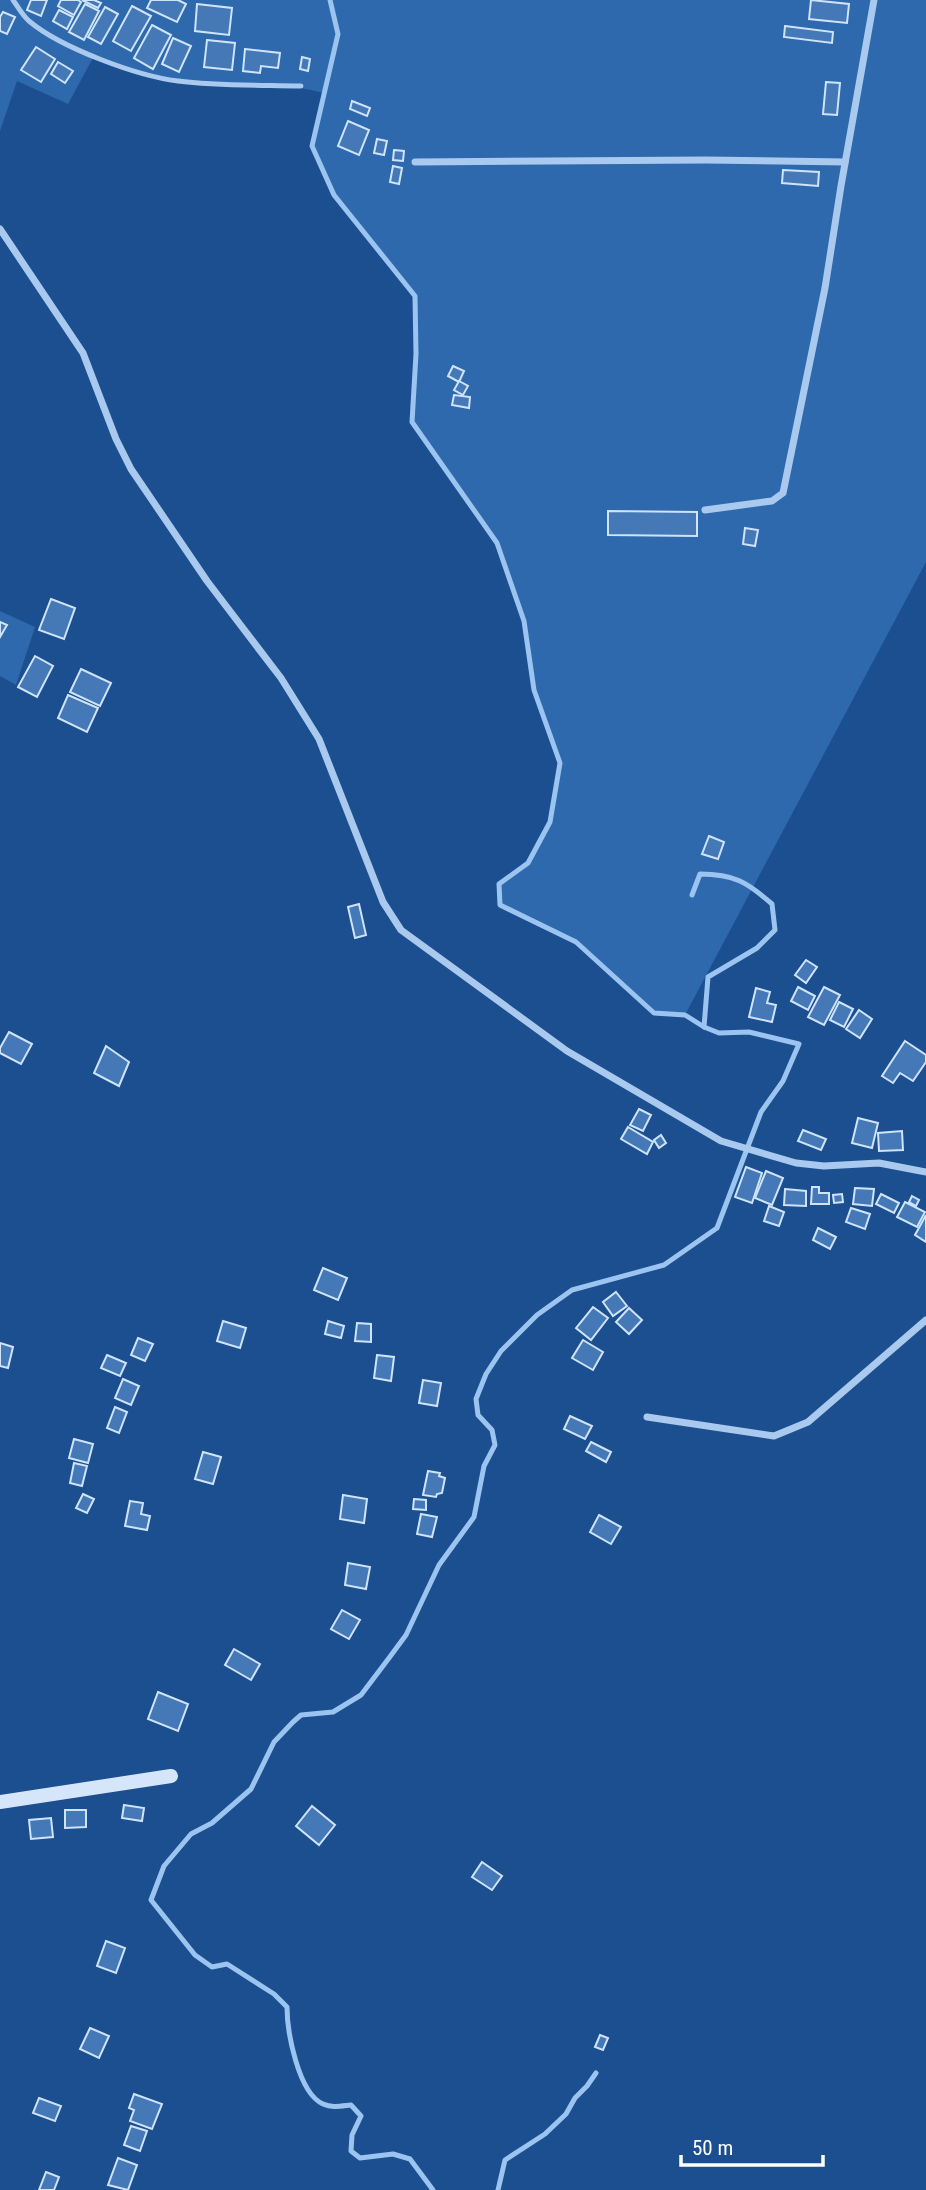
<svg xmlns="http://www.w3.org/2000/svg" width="926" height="2190" font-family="'Roboto Condensed',sans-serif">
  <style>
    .green { fill: #2e69ad }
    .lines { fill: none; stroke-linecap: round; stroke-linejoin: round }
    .stream { stroke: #9cc4f0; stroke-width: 5 }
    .building { fill: #4478b7; stroke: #cfe3fa; stroke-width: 2 }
    .lane { stroke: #a9c9ee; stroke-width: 5 }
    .street { stroke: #a9c9ee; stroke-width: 7 }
    .secondary { stroke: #d6e6fa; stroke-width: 14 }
  </style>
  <rect width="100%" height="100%" fill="#1b4f8f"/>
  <g class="green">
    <path d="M 0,0 L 926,0 L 926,562 L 685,1015 L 654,1013 L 576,942 L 500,905 L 499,884 L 528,863 L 550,822 L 560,763 L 534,690 L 524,621 L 497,543 L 412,422 L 416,354 L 415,296 L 334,195 L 312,146 L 324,93 C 276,80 226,87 177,81 C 148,78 121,66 94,56 L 68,104 L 17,81 L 0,131 Z"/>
    <polygon points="0,611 35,627 16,685 0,676"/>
  </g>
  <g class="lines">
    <g class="stream">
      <polyline points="330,0 338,34 312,146 334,195 415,296 416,354 412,422 497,543 524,621 534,690 560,763 550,822 528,863 499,884 500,905 576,942 654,1013 685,1015 704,1027"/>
      <path d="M 433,2190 L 410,2159 L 393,2154 L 360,2158 L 351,2151 L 352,2135 L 361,2116 L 351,2105 C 341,2106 332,2108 323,2104 C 298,2093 287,2031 287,2007 L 274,1994 L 227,1964 L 212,1967 L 195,1955 L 151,1900 L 164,1866 L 191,1834 L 212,1823 L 251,1789 L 274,1742 L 293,1722 L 301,1715 L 333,1712 L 361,1695 L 389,1658 L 406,1635 L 439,1565 L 474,1517 L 484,1466 L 495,1445 L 492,1430 L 478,1415 L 476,1399 L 486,1374 L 501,1351 L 537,1315 L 572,1290 L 664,1265 L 717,1228 L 761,1112 L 783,1081 L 799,1044 L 749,1032 L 719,1033 L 704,1027 L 708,977 L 757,948 L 775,930 L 772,904 C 747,882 734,874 700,874 L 692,895"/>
      <polyline points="498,2190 505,2160 545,2134 566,2114 575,2098 587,2086 596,2073"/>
    </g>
  </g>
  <g class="building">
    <polygon points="31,0 47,0 41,16 27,10"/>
    <polygon points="61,0 78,0 81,2 74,15 58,6"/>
    <polygon points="82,0 94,0 101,3 98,8"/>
    <polygon points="151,0 178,0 186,4 177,22 147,8"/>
    <polygon points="811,0 849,4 847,23 809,19"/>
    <polygon points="85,4 99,11 84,40 69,32"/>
    <polygon points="197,4 232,8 229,35 195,31"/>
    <polygon points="132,6 151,16 131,51 113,41"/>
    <polygon points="105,7 118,14 101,44 88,37"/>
    <polygon points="59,10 73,17 67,29 53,21"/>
    <polygon points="3,12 15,17 7,34 0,31 0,17"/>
    <polygon points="152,25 171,35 153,69 134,58"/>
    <polygon points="785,26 833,32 832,43 784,37"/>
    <polygon points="173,38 191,46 179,72 162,64"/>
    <polygon points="207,40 235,43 232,70 204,67"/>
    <polygon points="36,47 55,59 41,82 21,70"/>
    <polygon points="245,49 280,53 278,68 261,66 260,73 243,71"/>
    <polygon points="302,57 310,59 308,71 300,69"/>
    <polygon points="58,62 73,71 65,83 51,74"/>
    <polygon points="826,82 840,83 837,115 823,114"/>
    <polygon points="352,101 370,108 367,116 350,109"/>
    <polygon points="348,121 369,130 359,155 338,146"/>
    <polygon points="377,139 387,141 384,155 374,153"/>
    <polygon points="394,150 404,151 403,161 393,160"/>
    <polygon points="393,166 402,168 399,184 390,182"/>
    <polygon points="783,170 819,172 818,186 782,183"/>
    <polygon points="453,366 464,371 459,382 448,376"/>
    <polygon points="459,381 468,386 463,395 454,390"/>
    <polygon points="454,395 470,397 469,408 452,405"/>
    <polygon points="608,511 697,512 697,536 608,535"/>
    <polygon points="745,528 758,530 755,546 743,544"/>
    <polygon points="51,599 75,608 64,639 39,630"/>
    <polygon points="0,622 7,625 0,637"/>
    <polygon points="35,656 53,666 37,697 18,687"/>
    <polygon points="81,669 111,683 100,706 70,692"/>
    <polygon points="68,695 98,708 87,732 58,718"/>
    <polygon points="709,836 724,842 718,859 702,854"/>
    <polygon points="359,904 366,935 355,938 348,907"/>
    <polygon points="806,960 817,967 806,983 795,975"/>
    <polygon points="798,987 815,996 808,1010 791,1001"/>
    <polygon points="824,987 840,995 824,1025 808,1017"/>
    <polygon points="756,988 770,992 767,1003 776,1005 772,1022 749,1017"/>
    <polygon points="839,1002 853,1009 844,1027 830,1020"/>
    <polygon points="859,1010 872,1019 860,1038 846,1029"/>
    <polygon points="9,1032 32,1044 21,1064 0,1053 0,1048"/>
    <polygon points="905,1041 926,1055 926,1062 913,1081 900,1073 893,1083 882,1076"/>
    <polygon points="106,1046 129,1062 119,1086 94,1073"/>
    <polygon points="639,1109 651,1115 643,1131 630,1125"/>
    <polygon points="858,1118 878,1123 872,1148 852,1143"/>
    <polygon points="628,1127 653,1142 647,1154 621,1139"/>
    <polygon points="803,1130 826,1139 821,1150 798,1141"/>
    <polygon points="902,1131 903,1150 879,1151 878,1133"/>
    <polygon points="661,1135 666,1143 659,1148 654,1140"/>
    <polygon points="746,1167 762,1173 752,1203 735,1197"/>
    <polygon points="766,1171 783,1178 772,1205 755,1198"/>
    <polygon points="812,1187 819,1187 819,1193 829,1193 829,1204 811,1204"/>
    <polygon points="855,1188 874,1189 872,1206 853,1204"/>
    <polygon points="785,1189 806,1191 806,1206 784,1205"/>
    <polygon points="842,1194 843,1202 834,1203 833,1195"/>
    <polygon points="881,1194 899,1203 894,1213 876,1204"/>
    <polygon points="912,1196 919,1200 916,1206 909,1202"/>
    <polygon points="905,1202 925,1212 917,1227 897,1217"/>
    <polygon points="769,1206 784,1212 779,1226 764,1221"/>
    <polygon points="851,1208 870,1214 865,1229 846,1222"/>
    <polygon points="926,1215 926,1242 915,1235"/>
    <polygon points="818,1228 836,1237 830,1249 813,1240"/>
    <polygon points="323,1268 347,1278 338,1300 314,1290"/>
    <polygon points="616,1292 627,1306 613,1316 603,1302"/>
    <polygon points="593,1307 608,1318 591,1340 576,1328"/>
    <polygon points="629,1308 642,1320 629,1334 616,1322"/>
    <polygon points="223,1321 246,1328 240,1348 217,1341"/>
    <polygon points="328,1321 344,1326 341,1338 325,1334"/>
    <polygon points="357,1323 371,1324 371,1342 355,1341"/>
    <polygon points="138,1338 153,1344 145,1361 131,1355"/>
    <polygon points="583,1340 603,1352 593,1370 572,1358"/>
    <polygon points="0,1343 13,1347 8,1368 0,1366"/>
    <polygon points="107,1355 126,1363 120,1376 101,1368"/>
    <polygon points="377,1355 394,1357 391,1381 374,1378"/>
    <polygon points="123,1379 139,1386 131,1405 115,1398"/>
    <polygon points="423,1380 441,1383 437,1406 419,1403"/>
    <polygon points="115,1407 127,1412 119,1433 107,1428"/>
    <polygon points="570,1416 592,1426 585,1439 564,1429"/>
    <polygon points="74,1439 93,1444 88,1463 69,1458"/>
    <polygon points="591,1442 611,1452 606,1462 586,1451"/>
    <polygon points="203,1452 221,1457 213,1484 195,1479"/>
    <polygon points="74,1463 87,1466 82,1486 70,1483"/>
    <polygon points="428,1471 440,1473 439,1476 445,1478 442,1493 437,1494 436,1497 423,1495"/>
    <polygon points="83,1494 94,1499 87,1513 76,1508"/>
    <polygon points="343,1495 367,1499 364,1523 340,1519"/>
    <polygon points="414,1499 426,1500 426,1510 413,1509"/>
    <polygon points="130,1501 143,1503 141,1514 150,1516 147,1530 125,1526"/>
    <polygon points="421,1514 437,1517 432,1537 417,1534"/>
    <polygon points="599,1515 621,1527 611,1544 590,1532"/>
    <polygon points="348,1563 370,1567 366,1589 345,1585"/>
    <polygon points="342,1610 360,1620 349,1639 331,1629"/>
    <polygon points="234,1649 260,1664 251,1680 225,1665"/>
    <polygon points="158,1692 188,1704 178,1731 148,1719"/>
    <polygon points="124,1805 144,1808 142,1821 122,1818"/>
    <polygon points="312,1806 335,1825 319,1845 296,1826"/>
    <polygon points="65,1810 86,1810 86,1827 65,1828"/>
    <polygon points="51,1818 53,1837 31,1839 29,1820"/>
    <polygon points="482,1862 502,1876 492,1890 472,1877"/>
    <polygon points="106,1941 125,1948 116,1973 97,1966"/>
    <polygon points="90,2028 109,2036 99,2058 80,2049"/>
    <polygon points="600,2035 608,2038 603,2050 595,2047"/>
    <polygon points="134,2094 162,2104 152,2129 130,2121 134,2110 129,2108"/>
    <polygon points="39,2098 61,2106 55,2121 33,2113"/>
    <polygon points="131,2126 147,2131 140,2151 124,2145"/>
    <polygon points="118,2158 137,2165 128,2190 108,2185"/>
    <polygon points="46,2172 59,2177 54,2190 39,2190"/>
  </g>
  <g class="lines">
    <path class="lane" d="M 13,0 C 18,7 23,16 29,21 C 61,48 137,76 178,81 C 218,86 260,85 301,86"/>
    <g class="street">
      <polyline points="415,162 706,160 845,162"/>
      <polyline points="0,229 83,353 116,439 131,469 207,581 281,678 319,739 383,902 401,930 567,1051 721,1141 796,1163 824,1166 879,1163 926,1172"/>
      <polyline points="705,510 772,501 783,493 825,288 841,186 874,0"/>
      <polyline points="647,1417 774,1436 808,1422 926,1320"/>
    </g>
    <polyline class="secondary" points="0,1802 171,1776"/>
  </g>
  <path d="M681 2155v10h142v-10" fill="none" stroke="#ffffff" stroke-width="3.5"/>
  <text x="692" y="2155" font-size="21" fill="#ffffff" stroke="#1b4f8f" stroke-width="5" paint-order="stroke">50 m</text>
</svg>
